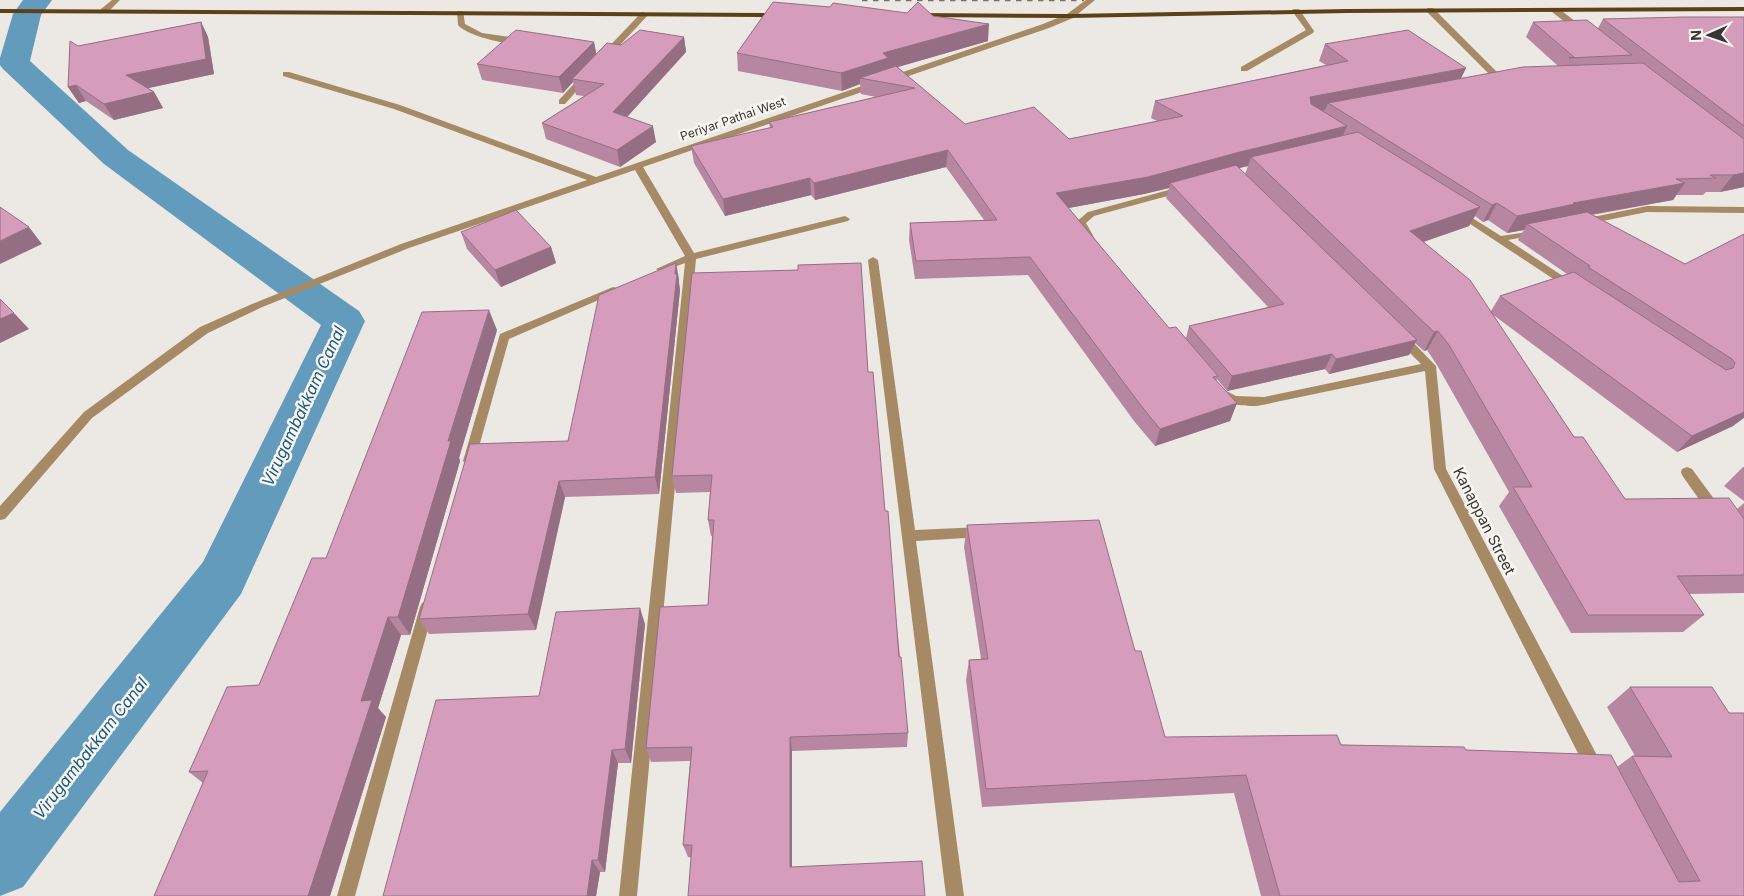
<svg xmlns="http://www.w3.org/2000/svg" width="1744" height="896" font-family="Inter,sans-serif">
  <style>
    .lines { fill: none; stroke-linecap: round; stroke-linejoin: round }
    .canal { fill: #639bbd; fill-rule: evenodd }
    .minor { fill: #a68a65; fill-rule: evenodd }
    .major { fill: #5d4116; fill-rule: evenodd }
    .rail { stroke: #747270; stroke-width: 2.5; stroke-dasharray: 5.5 5.5; stroke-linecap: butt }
    .wall { fill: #b787a1; fill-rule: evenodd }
    .shaded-wall { fill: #956e83 }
    .building { fill: #d59dbb; stroke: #956e83 }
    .labels { text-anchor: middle; stroke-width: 5; stroke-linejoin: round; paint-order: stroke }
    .far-street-label { font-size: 12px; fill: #373634; stroke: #f9f6f2 }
    .street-label { font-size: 15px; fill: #373634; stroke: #f9f6f2 }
    .water-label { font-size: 16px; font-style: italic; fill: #165a7d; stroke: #f9f6f2 }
  </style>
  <rect width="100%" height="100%" fill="#ece9e5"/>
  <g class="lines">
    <polygon class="canal" points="23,0 52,0 41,15 30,61 128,150 359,311 365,321 241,594 23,887 0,896 0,812 203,562 321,325 104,164 3,69 0,65 0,58 13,14"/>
    <g class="minor">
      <polygon points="112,0 120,0 107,13 101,13 101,9"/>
      <polygon points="1086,0 1095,0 1073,18 1049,28 643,167 694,253 845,216 850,219 848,221 696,259 637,896 619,896 685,263 661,272 656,269 685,256 635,170 409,248 260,308 208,333 92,418 5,519 0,520 0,506 84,412 200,327 252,304 401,244 587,180 394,109 283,76 283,72 289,72 400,105 596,177 1043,24 1067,14"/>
      <polygon points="1427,8 1433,8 1504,79 1504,83 1498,83 1427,12"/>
      <polygon points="1552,8 1558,8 1585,29 1585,33 1579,33 1552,12"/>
      <polygon points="1293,9 1299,9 1314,31 1313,33 1247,71 1241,71 1241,67 1306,30 1292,11"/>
      <path d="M 457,11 L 463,11 L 465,24 L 482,33 L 523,39 L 527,41 C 516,49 467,36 458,25 Z"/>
      <polygon points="642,12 649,14 607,59 601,59 601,55"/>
      <polygon points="582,75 589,77 565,104 559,104 559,100"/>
      <polygon points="1183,186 1188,189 1186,191 1094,216 1086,223 1095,239 1094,241 1086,241 1079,231 1076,222 1088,212"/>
      <polygon points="1647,206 1744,207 1744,213 1647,212 1583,225 1578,222 1583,219"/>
      <polygon points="1458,209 1501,236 1540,230 1540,234 1508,240 1575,284 1576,286 1575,288 1567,288 1455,214 1455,210"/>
      <polygon points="873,257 878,260 915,530 981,527 986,528 988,532 986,536 981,537 916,541 964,896 946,896 868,260"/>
      <polygon points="613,287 617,288 618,290 617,292 509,339 475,461 473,464 465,464 463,461 500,334"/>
      <path d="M 1401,333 L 1405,334 L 1436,366 L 1446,469 L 1601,763 L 1603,769 L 1601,775 L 1595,777 L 1589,775 L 1434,469 L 1425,371 L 1257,406 C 1241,406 1223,405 1213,391 L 1219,387 L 1236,396 L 1264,397 L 1421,364 L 1397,340 L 1395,337 Z"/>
      <polygon points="1687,467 1692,469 1720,507 1722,511 1720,515 1715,516 1710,515 1682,475 1681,472 1682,469"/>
      <polygon points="427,601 432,603 434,607 355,896 337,896 420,607 422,603"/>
    </g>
    <g class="major">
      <polygon points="1744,7 1744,11 1347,13 1070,18 917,17 913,15 917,13 1070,14 1347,9"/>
      <polygon points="0,9 780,13 784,15 780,17 0,13"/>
    </g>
    <polyline class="rail" points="862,0 1084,0"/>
  </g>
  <g class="wall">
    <path d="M 933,16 L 988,41 L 897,67 L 965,124 L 1069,139 L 1157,121 L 1151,118 L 1155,101 L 1326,65 L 1319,61 L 1325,44 L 1466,68 L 1461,78 L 1558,66 L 1526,37 L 1533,22 L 1598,28 L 1603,19 L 1744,17 L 1744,187 L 1720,192 L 1706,192 L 1703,195 L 1676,195 L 1673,200 L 1592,215 L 1685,264 L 1744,234 L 1733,426 L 1677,452 L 1492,314 L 1574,437 L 1625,499 L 1737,509 L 1744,503 L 1744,593 L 1689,594 L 1704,615 L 1683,632 L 1571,633 L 1499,506 L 1509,492 L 1437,365 L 1427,350 L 1424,351 L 1415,343 L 1409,355 L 1329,374 L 1325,369 L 1227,391 L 1217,379 L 1216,381 L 1237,403 L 1230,421 L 1155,446 L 1134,421 L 1028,275 L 915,279 L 909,240 L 910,223 L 984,220 L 946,167 L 815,200 L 811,195 L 725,216 L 694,163 L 691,146 L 770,128 L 769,122 L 876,97 L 861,94 L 860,84 L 842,91 L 738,71 L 737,53 ZM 1248,166 L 1245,174 L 1239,168 L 1244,167 ZM 1169,188 L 1166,198 L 1268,307 L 1189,326 L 1186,338 L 1169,328 L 1068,208 L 1144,194 ZM 1475,216 L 1483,222 L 1488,220 L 1507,233 L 1524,230 L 1518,240 L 1567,274 L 1500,296 L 1491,311 L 1423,242 L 1469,226 Z"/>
    <polygon points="201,22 208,37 214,74 147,88 154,92 163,108 114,120 86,101 79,103 68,87 78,46"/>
    <polygon points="684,37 686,52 627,117 656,142 620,167 546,139 542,123 584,96 576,95 573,82 563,93 482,80 477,64 594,42 596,54 621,45"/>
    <polygon points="461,232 551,247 556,263 501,287 467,249"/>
    <polygon points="679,279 679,283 680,290 659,494 565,497 536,630 429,634 419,619 568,441"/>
    <polygon points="497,330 459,458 460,461 410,635 401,635 378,708 386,717 330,896 154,896 203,783 189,772 259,685 326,558"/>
    <polygon points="868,372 885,511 908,733 907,747 792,751 792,867 925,896 688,857 683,845 690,761 651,762 646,748 708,605 712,536 711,536 708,520 710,492 676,493 672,476"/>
    <polygon points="1743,467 1744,467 1744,501 1724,486"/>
    <polygon points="967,525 1135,651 1165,737 1466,750 1617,767 1632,756 1635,756 1607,707 1630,687 1712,687 1744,896 1261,896 1234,793 982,807 966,680 969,660 981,659 964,547"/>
    <polygon points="645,624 631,763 618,763 605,872 600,872 596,896 383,896 539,696"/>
  </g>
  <g class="shaded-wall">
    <polygon points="201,22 208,37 214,74 135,91 126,75"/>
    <polygon points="989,24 988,41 860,78 860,84 842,91 841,73 883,53"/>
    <polygon points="684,37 686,52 617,128 613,112"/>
    <polygon points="594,42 597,57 572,79 573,82 563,93 559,77"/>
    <polygon points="1466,68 1458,84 1328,103 1325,110 1305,114 1310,97"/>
    <polygon points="76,85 86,101 79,103 68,87"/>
    <polygon points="154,92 163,108 114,120 104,104"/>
    <polygon points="653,126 656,142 620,167 617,150"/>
    <polygon points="1347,126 1340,143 1251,157 1248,166 1170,183 1169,188 1144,194 1053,211 1056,193 1236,153"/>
    <polygon points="948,150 946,167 815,200 814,183"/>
    <polygon points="1744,173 1744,187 1720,192 1733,175"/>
    <polygon points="810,178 811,195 725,216 723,199"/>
    <polygon points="1685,183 1673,200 1565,219 1527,224 1524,230 1507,233 1517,216 1573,203"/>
    <polygon points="1497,203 1488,220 1483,222 1492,205"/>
    <polygon points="1480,207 1469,226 1400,250 1410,231"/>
    <polygon points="29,227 42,244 0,264 0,241"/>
    <polygon points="551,247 556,263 501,287 495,270"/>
    <polygon points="676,263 679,279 679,283 680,290 659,494 655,477"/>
    <polygon points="489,310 497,330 459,458 460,461 410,635 398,617 448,441"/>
    <polygon points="14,313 29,329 0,343 0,319"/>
    <polygon points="1438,331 1427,350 1424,351 1434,332"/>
    <polygon points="1417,340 1409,355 1329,374 1336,359"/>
    <polygon points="1332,354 1325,369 1227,391 1232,376"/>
    <polygon points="1237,403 1230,421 1155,446 1160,429"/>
    <polygon points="1744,412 1744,418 1733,426 1677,452 1692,436"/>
    <polygon points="559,481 565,497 536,630 528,614"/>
    <polygon points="640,608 645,624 631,763 625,749"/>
    <polygon points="388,617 401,635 378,708 386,717 330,896 308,896 361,701"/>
    <polygon points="790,737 792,751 792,879 790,867"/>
    <polygon points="612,750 618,763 605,872 598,860"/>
    <polygon points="592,860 600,872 596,896 587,896"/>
  </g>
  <g class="building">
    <polygon points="773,2 830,7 833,3 907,13 918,2 933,16 989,24 883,53 888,58 841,73 737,53"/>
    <polygon points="1683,17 1744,17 1744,126 1603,19"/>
    <polygon points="1587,20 1632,55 1569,58 1574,57 1533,22"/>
    <polygon points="201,22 206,59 126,75 154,92 104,104 76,85 68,87 70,41 78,46"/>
    <polygon points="516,30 594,42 559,77 477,64"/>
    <polygon points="640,30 684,37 613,112 653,126 617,150 542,123 604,84 572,79 607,43 621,45"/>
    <polygon points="1408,30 1466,68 1310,97 1311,104 1347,126 1236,153 1148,177 1056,193 1169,328 1176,327 1218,376 1213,377 1237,403 1160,429 1139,403 1030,257 916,261 910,223 997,220 948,150 814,183 810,178 723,199 691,146 773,127 769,122 915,88 860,78 896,66 965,124 1034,107 1069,139 1183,116 1155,101 1348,61 1325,44"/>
    <polygon points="1643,63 1744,139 1744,173 1733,175 1710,175 1716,178 1676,179 1685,183 1573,203 1575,204 1517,216 1497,203 1492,205 1328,103 1523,67"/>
    <polygon points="1358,132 1480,207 1410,231 1470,280 1574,437 1583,437 1625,499 1729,498 1744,519 1744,575 1677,576 1704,615 1588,615 1513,487 1532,487 1449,345 1438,331 1434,332 1251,157"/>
    <polygon points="1236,165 1417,340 1336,359 1332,354 1232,376 1189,326 1284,304 1170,183"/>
    <polygon points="0,207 29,227 0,241"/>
    <polygon points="516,210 551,247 495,270 461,232"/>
    <polygon points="1587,212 1685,264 1744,234 1744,412 1692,436 1500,296 1574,272 1726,370 1733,368 1735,363 1732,359 1588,267 1590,266 1527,224"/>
    <polygon points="676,263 675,274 677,274 655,477 559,481 528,614 419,619 470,444 568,441 599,295"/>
    <polygon points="861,263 868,372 873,372 885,511 888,511 899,657 901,657 908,733 790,737 790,867 922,861 925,896 688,896 692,845 683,845 692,747 646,748 660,607 708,605 714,520 708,520 712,475 672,476 692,273 798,270 798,265"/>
    <polygon points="0,299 14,313 0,319"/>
    <polygon points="489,310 448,441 451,441 398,617 388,617 361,701 372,700 308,896 154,896 208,771 189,772 227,687 259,685 312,558 326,558 422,312"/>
    <polygon points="1099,520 1135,651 1141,651 1165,737 1337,735 1341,745 1464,747 1466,750 1611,755 1679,882 1700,881 1632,756 1672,757 1630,687 1712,687 1729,713 1744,713 1744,896 1280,896 1246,775 986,789 969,660 988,659 967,525"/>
    <polygon points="640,608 625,749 612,750 598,860 592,860 587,896 383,896 436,700 539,696 556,612"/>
  </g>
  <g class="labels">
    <g class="far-street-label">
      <text transform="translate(733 119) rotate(-19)" y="4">Periyar Pathai West</text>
    </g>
    <g class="street-label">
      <text transform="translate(1484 521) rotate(63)" y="5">Kanappan Street</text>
    </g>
    <g class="water-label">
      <text transform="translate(303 406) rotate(-65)" y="6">Virugambakkam Canal</text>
      <text transform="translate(90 748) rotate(-52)" y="6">Virugambakkam Canal</text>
    </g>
  </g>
  <g transform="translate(1709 35) rotate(268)" stroke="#f9f6f2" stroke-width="4" paint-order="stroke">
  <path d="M0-4L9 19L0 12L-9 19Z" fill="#373634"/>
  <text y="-8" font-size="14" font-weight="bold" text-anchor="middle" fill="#373634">N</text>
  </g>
</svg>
